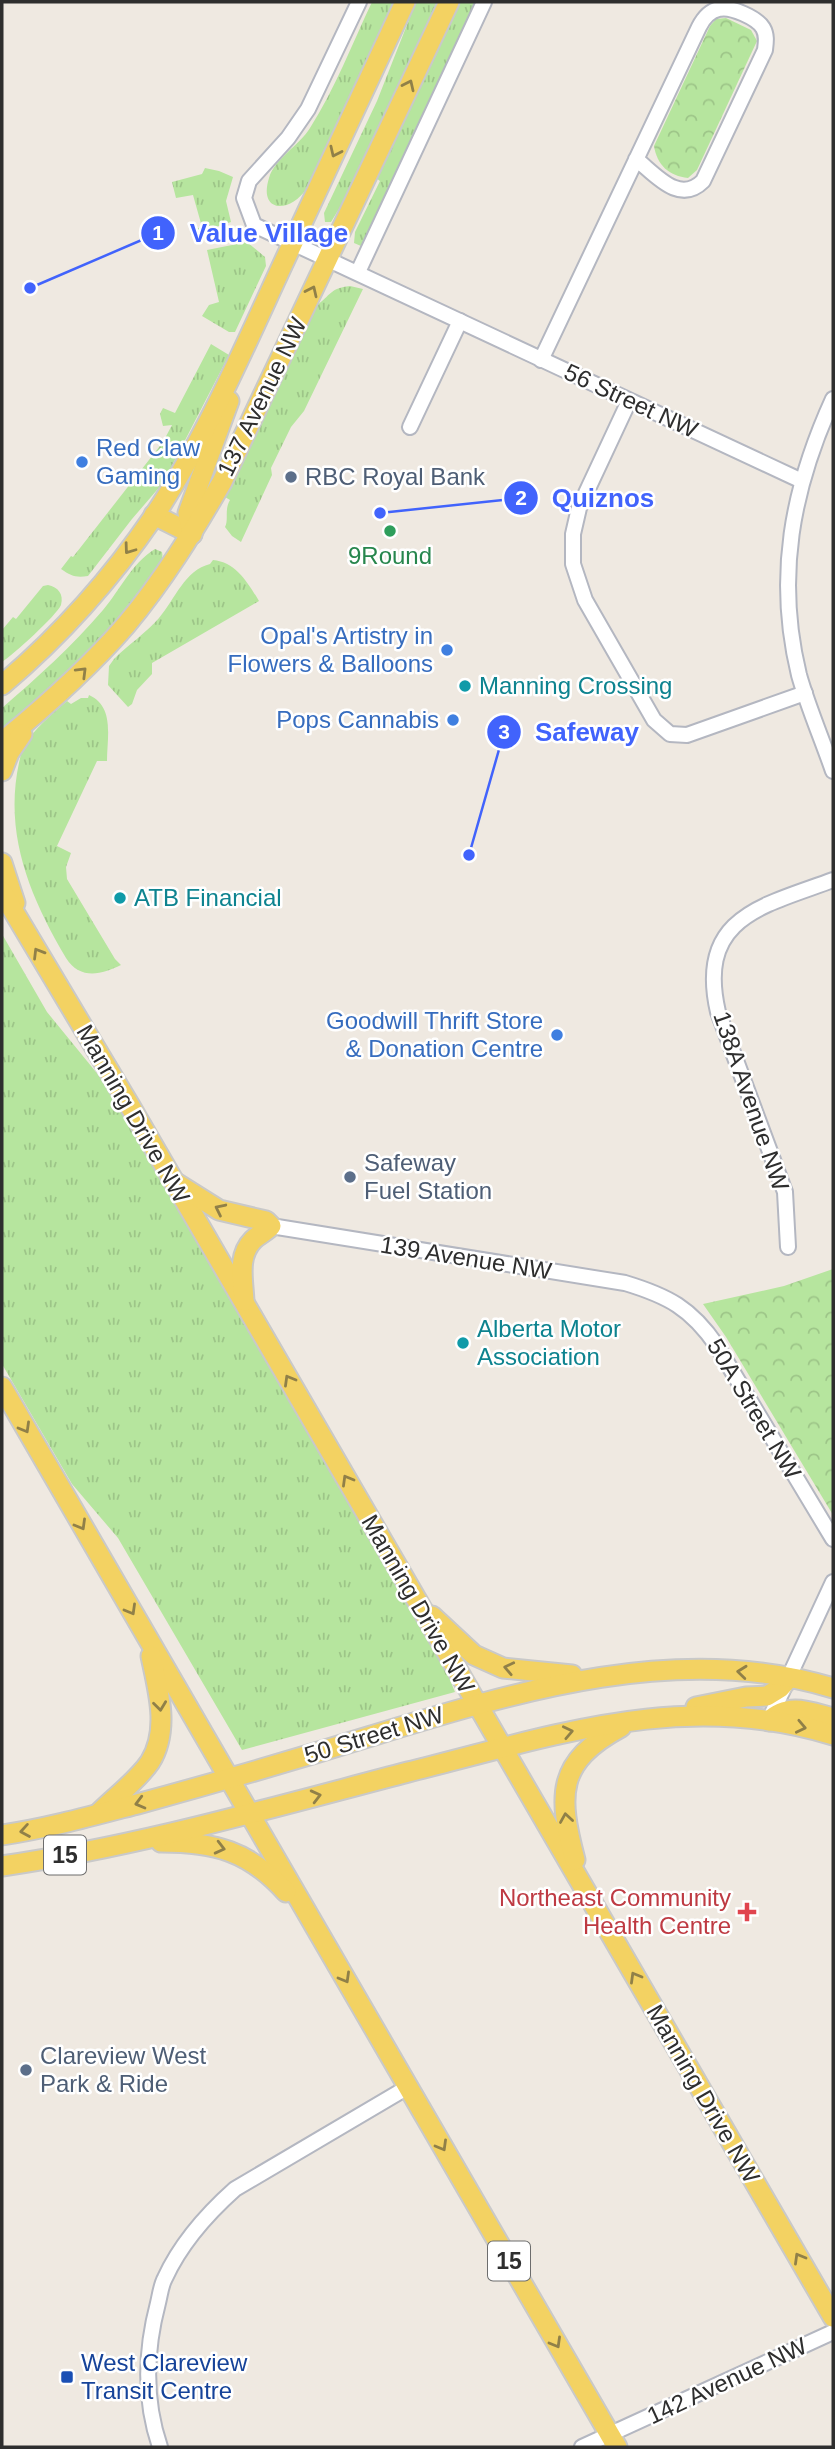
<svg xmlns="http://www.w3.org/2000/svg" width="835" height="2449" font-family="Helvetica,sans-serif">
  <style>
    .grass { fill: url(#grass-tufts) }
    .park { fill: url(#park-crowns) }
    .lines { fill: none; stroke-linecap: round; stroke-linejoin: round }
    .minor-casing { stroke: #b4b7c1; stroke-width: 18 }
    .major-casing { stroke: #c9c9c9; stroke-width: 23 }
    .minor { stroke: #fff; stroke-width: 14 }
    .major { stroke: #f3d262; stroke-width: 19 }
    .oneway { stroke: #908048 }
    .shop-dot { fill: #3f7fe0; stroke: #fff; stroke-width: 2.5 }
    .service-dot { fill: #5c6f8a; stroke: #fff; stroke-width: 2.5 }
    .leisure-dot { fill: #2e9e5b; stroke: #fff; stroke-width: 2.5 }
    .culture-dot { fill: #0f9aa8; stroke: #fff; stroke-width: 2.5 }
    .health-dot { fill: #e0444e; stroke: #fff; stroke-width: 2.5 }
    .transit-dot { fill: #1a4fb4; stroke: #fff; stroke-width: 2.5 }
    .labels { text-anchor: middle; stroke-width: 5; stroke-linejoin: round; paint-order: stroke }
    .shield { fill: #fff; stroke: #6d6d6d; stroke-width: 2 }
    .shield-label { font-size: 23px; font-weight: bold; fill: #2e2e2e }
    .street-label { font-size: 24px; fill: #2e2e2e; stroke: #fff }
    .shop-label { font-size: 24px; fill: #366cbe; stroke: #fff; text-anchor: end }
    .service-label { font-size: 24px; fill: #4e5e75; stroke: #fff; text-anchor: start }
    .leisure-label { font-size: 24px; fill: #27864d; stroke: #fff }
    .culture-label { font-size: 24px; fill: #0d838f; stroke: #fff; text-anchor: start }
    .health-label { font-size: 24px; fill: #be3a42; stroke: #fff; text-anchor: end }
    .transit-label { font-size: 24px; fill: #164399; stroke: #fff; text-anchor: start }
    .leader { fill: none; stroke: #4163fc; stroke-width: 2.5 }
    .callout-dot { fill: #4163fc; stroke: #fff; stroke-width: 2.5 }
    .mark-label { font-size: 21px; text-anchor: middle; font-weight: bold; fill: #fff }
    .callout-label { font-size: 26px; text-anchor: middle; font-weight: bold; fill: #4163fc; stroke: #fff; stroke-width: 5; stroke-linejoin: round; paint-order: stroke }
  </style>
  <defs>
    <pattern id="grass-tufts" width="24" height="20" patternUnits="userSpaceOnUse" patternTransform="scale(1.75)"><rect width="24" height="20" fill="#b6e59e"/><path d="M3 7l-1-3M5 7V3M7 7l1-3M15 17l-1-3M17 17v-4M19 17l1-3" fill="none" stroke="#9dc588"/></pattern>
    <pattern id="park-crowns" width="20" height="18" patternUnits="userSpaceOnUse" patternTransform="scale(1.75)"><rect width="20" height="18" fill="#b6e59e"/><path d="M2 6a3 3 0 1 1 6 0M12 15a3 3 0 1 1 6 0" fill="none" stroke="#9dc588"/></pattern>
  </defs>
  <rect width="100%" height="100%" fill="#efe9e1"/>
  <g class="grass">
    <path d="M 372,2 L 395,2 L 307,188 C 290,214 258,213 269,178 C 275,158 299,146 310,128 C 335,89 352,44 372,2 Z"/>
    <polygon points="416,2 438,2 348,194 331,222 325,222 324,213 377,101"/>
    <polygon points="459,2 475,2 361,246 354,243 355,232 380,181 376,178"/>
    <polygon points="205,168 219,171 233,177 226,201 231,222 191,235 190,230 202,227 193,195 176,198 172,182 202,174"/>
    <polygon points="247,242 265,257 266,266 235,332 229,332 202,316 209,305 219,302 207,250"/>
    <path d="M 350,286 L 363,289 L 304,411 L 291,427 L 271,468 L 272,475 L 241,542 L 232,536 L 225,527 C 229,520 224,510 230,500 L 225,497 L 316,306 C 331,295 330,288 350,286 Z"/>
    <path d="M 211,344 L 229,355 L 163,483 L 132,519 L 88,576 C 76,578 71,576 61,569 L 71,556 L 73,557 L 163,442 L 172,425 L 163,426 L 160,414 L 163,408 L 175,413 Z"/>
    <path d="M 155,549 L 162,552 C 171,582 28,709 2,732 L 2,708 C 38,677 72,646 103,610 C 121,589 130,565 155,549 Z"/>
    <path d="M 213,560 C 236,562 248,583 259,601 L 152,663 L 152,674 L 137,690 L 132,704 L 128,707 L 108,685 L 109,666 L 114,659 C 128,645 146,633 159,618 C 175,599 185,570 210,564 Z"/>
    <path d="M 48,585 C 58,587 64,594 61,605 C 57,615 13,655 2,662 L 2,630 L 13,617 L 16,619 L 43,586 Z"/>
    <path d="M 89,695 C 115,707 107,737 107,761 L 97,761 L 57,846 L 71,853 L 66,867 L 67,879 L 115,959 L 121,965 C 101,975 80,980 66,958 C 27,892 0,825 23,747 C 34,729 51,715 67,701 L 71,704 L 81,698 L 88,698 Z"/>
    <polygon points="2,934 47,1012 109,1088 443,1663 455,1692 242,1750 118,1538 72,1484 2,1364"/>
  </g>
  <g class="park">
    <path d="M 726,18 L 751,30 L 757,41 L 697,170 L 688,178 C 669,176 657,165 654,146 L 710,26 L 716,19 Z"/>
    <polygon points="833,1269 833,1515 726,1337 703,1304 784,1286"/>
  </g>
  <g class="lines">
    <defs>
      <g id="minor">
        <polyline points="359,2 308,109 288,138 249,181 244,198 254,225 802,481"/>
        <polyline points="358,272 484,2"/>
        <path d="M 541,360 L 699,27 C 703,19 709,11 719,9 C 731,6 757,18 763,28 C 767,35 766,42 765,50 L 703,181 C 679,205 655,174 636,159"/>
        <path d="M 833,399 C 792,489 775,577 799,675 C 808,707 822,739 833,771"/>
        <polyline points="629,401 579,508 573,534 573,564 585,600 654,720 670,734 687,735 805,693"/>
        <polyline points="410,427 460,321"/>
        <path d="M 271,1226 L 625,1283 C 668,1296 691,1308 717,1346 L 833,1539"/>
        <path d="M 788,1247 L 785,1192 L 718,1012 C 696,917 763,906 833,880"/>
        <polyline points="769,1720 833,1582"/>
        <path d="M 160,2447 C 144,2400 145,2352 158,2303 C 160,2295 161,2285 165,2278 C 181,2243 207,2214 235,2189 L 408,2087"/>
        <polyline points="582,2447 833,2332"/>
      </g>
      <g id="major">
        <polyline points="154,515 192,534"/>
        <polyline points="192,534 188,513 229,401"/>
        <path d="M 2,685 C 60,636 111,579 154,516 C 204,441 244,348 282,266 C 323,178 364,90 405,2"/>
        <path d="M 2,742 C 46,706 89,668 126,625 C 163,581 193,532 222,482 L 449,2"/>
        <polyline points="2,771 9,753 22,734"/>
        <polyline points="2,863 15,903"/>
        <polyline points="2,892 130,1106 833,2317"/>
        <path d="M 176,1183 L 219,1210 L 266,1221 L 271,1226 C 266,1232 259,1234 253,1240 C 237,1256 243,1280 244,1301"/>
        <polyline points="2,1387 617,2447"/>
        <polyline points="432,1616 474,1655 503,1668 572,1675"/>
        <polyline points="696,1707 746,1697 767,1696 780,1688 789,1678"/>
        <path d="M 769,1721 C 788,1702 810,1712 833,1718"/>
        <path d="M 100,1812 C 116,1796 137,1781 150,1762 C 170,1730 158,1690 151,1656"/>
        <path d="M 2,1835 C 49,1828 95,1815 141,1803 C 218,1782 294,1760 371,1736 C 518,1691 680,1641 833,1688"/>
        <path d="M 161,1842 C 215,1842 249,1851 286,1892"/>
        <path d="M 575,1860 C 558,1795 556,1762 621,1727"/>
        <path d="M 2,1866 C 139,1846 274,1807 408,1772 C 553,1736 684,1689 833,1735"/>
      </g>
    </defs>
    <use href="#minor" class="minor-casing"/>
    <use href="#major" class="major-casing"/>
    <use href="#minor" class="minor"/>
    <use href="#major" class="major"/>
  </g>
  <defs><path id="oneway-chevron" d="M-2-3.5L2.5 0L-2 3.5" fill="none" stroke-width="1.6" stroke-linecap="round" stroke-linejoin="round" transform="scale(1.75)"/></defs>
  <g class="oneway">
    <use href="#oneway-chevron" transform="translate(409 85) rotate(-65)"/>
    <use href="#oneway-chevron" transform="translate(335 152) rotate(115)"/>
    <use href="#oneway-chevron" transform="translate(312 291) rotate(-65)"/>
    <use href="#oneway-chevron" transform="translate(129 549) rotate(126)"/>
    <use href="#oneway-chevron" transform="translate(82 672) rotate(-45)"/>
    <use href="#oneway-chevron" transform="translate(38 953) rotate(-121)"/>
    <use href="#oneway-chevron" transform="translate(220 1209) rotate(-154)"/>
    <use href="#oneway-chevron" transform="translate(289 1380) rotate(-120)"/>
    <use href="#oneway-chevron" transform="translate(25 1428) rotate(60)"/>
    <use href="#oneway-chevron" transform="translate(347 1480) rotate(-120)"/>
    <use href="#oneway-chevron" transform="translate(81 1525) rotate(60)"/>
    <use href="#oneway-chevron" transform="translate(131 1610) rotate(60)"/>
    <use href="#oneway-chevron" transform="translate(509 1668) rotate(-168)"/>
    <use href="#oneway-chevron" transform="translate(742 1672) rotate(-174)"/>
    <use href="#oneway-chevron" transform="translate(160 1706) rotate(83)"/>
    <use href="#oneway-chevron" transform="translate(801 1727) rotate(12)"/>
    <use href="#oneway-chevron" transform="translate(568 1732) rotate(-12)"/>
    <use href="#oneway-chevron" transform="translate(316 1796) rotate(-14)"/>
    <use href="#oneway-chevron" transform="translate(140 1803) rotate(165)"/>
    <use href="#oneway-chevron" transform="translate(566 1818) rotate(-99)"/>
    <use href="#oneway-chevron" transform="translate(25 1831) rotate(170)"/>
    <use href="#oneway-chevron" transform="translate(220 1848) rotate(14)"/>
    <use href="#oneway-chevron" transform="translate(635 1977) rotate(-120)"/>
    <use href="#oneway-chevron" transform="translate(345 1978) rotate(60)"/>
    <use href="#oneway-chevron" transform="translate(442 2146) rotate(60)"/>
    <use href="#oneway-chevron" transform="translate(799 2258) rotate(-120)"/>
    <use href="#oneway-chevron" transform="translate(556 2343) rotate(60)"/>
  </g>
  <g class="shop-dot">
    <circle cx="82" cy="462" r="7"/>
    <circle cx="447" cy="650" r="7"/>
    <circle cx="453" cy="720" r="7"/>
    <circle cx="557" cy="1035" r="7"/>
  </g>
  <g class="service-dot">
    <circle cx="291" cy="477" r="7"/>
    <circle cx="350" cy="1177" r="7"/>
    <circle cx="26" cy="2070" r="7"/>
  </g>
  <circle class="leisure-dot" cx="390" cy="531" r="7"/>
  <g class="culture-dot">
    <circle cx="465" cy="686" r="7"/>
    <circle cx="120" cy="898" r="7"/>
    <circle cx="463" cy="1343" r="7"/>
  </g>
  <path class="health-dot" d="M743.5 1901.5h7v7h7v7h-7v7h-7v-7h-7v-7h7z"/>
  <rect class="transit-dot" x="60" y="2370" width="14" height="14" rx="3.5"/>
  <g class="labels">
    <g class="shield">
      <rect x="44" y="1835.5" width="42" height="39" rx="5"/>
      <rect x="488" y="2241.5" width="42" height="39" rx="5"/>
    </g>
    <g class="shield-label">
      <text x="65" y="1863">15</text>
      <text x="509" y="2269">15</text>
    </g>
    <g class="street-label">
      <text transform="translate(262 397) rotate(-64)" y="8">137 Avenue NW</text>
      <text transform="translate(631 401) rotate(25)" y="8">56 Street NW</text>
      <text transform="translate(751 1101) rotate(71)" y="8">138A Avenue NW</text>
      <text transform="translate(133 1114) rotate(60)" y="8">Manning Drive NW</text>
      <text transform="translate(466 1258) rotate(9)" y="8">139 Avenue NW</text>
      <text transform="translate(754 1409) rotate(59)" y="8">50A Street NW</text>
      <text transform="translate(418 1604) rotate(60)" y="8">Manning Drive NW</text>
      <text transform="translate(374 1735) rotate(-17)" y="8">50 Street NW</text>
      <text transform="translate(703 2094) rotate(60)" y="8">Manning Drive NW</text>
      <text transform="translate(727 2381) rotate(-25)" y="8">142 Avenue NW</text>
    </g>
    <g class="shop-label">
      <text x="96" y="456" text-anchor="start">Red Claw<tspan x="96" dy="28">Gaming</tspan></text>
      <text x="433" y="644">Opal's Artistry in<tspan x="433" dy="28">Flowers &amp; Balloons</tspan></text>
      <text x="439" y="728">Pops Cannabis</text>
      <text x="543" y="1029">Goodwill Thrift Store<tspan x="543" dy="28">&amp; Donation Centre</tspan></text>
    </g>
    <g class="service-label">
      <text x="305" y="485">RBC Royal Bank</text>
      <text x="364" y="1171">Safeway<tspan x="364" dy="28">Fuel Station</tspan></text>
      <text x="40" y="2064">Clareview West<tspan x="40" dy="28">Park &amp; Ride</tspan></text>
    </g>
    <g class="leisure-label">
      <text x="390" y="564">9Round</text>
    </g>
    <g class="culture-label">
      <text x="479" y="694">Manning Crossing</text>
      <text x="134" y="906">ATB Financial</text>
      <text x="477" y="1337">Alberta Motor<tspan x="477" dy="28">Association</tspan></text>
    </g>
    <g class="health-label">
      <text x="731" y="1906">Northeast Community<tspan x="731" dy="28">Health Centre</tspan></text>
    </g>
    <g class="transit-label">
      <text x="81" y="2371">West Clareview<tspan x="81" dy="28">Transit Centre</tspan></text>
    </g>
  </g>
  <path class="leader" d="M30 288L158 233M380 513L521 498M469 855L504 732"/>
  <g class="callout-dot">
    <circle cx="30" cy="288" r="7"/>
    <circle cx="380" cy="513" r="7"/>
    <circle cx="469" cy="855" r="7"/>
    <circle cx="158" cy="233" r="18"/>
    <circle cx="521" cy="498" r="18"/>
    <circle cx="504" cy="732" r="18"/>
  </g>
  <g class="mark-label">
    <text x="158" y="240">1</text>
    <text x="521" y="505">2</text>
    <text x="504" y="739">3</text>
  </g>
  <g class="callout-label">
    <text x="269" y="242">Value Village</text>
    <text x="603" y="507">Quiznos</text>
    <text x="587" y="741">Safeway</text>
  </g>
  <rect width="835" height="2449" fill="none" stroke="#2e2e2e" stroke-width="7"/>
</svg>
